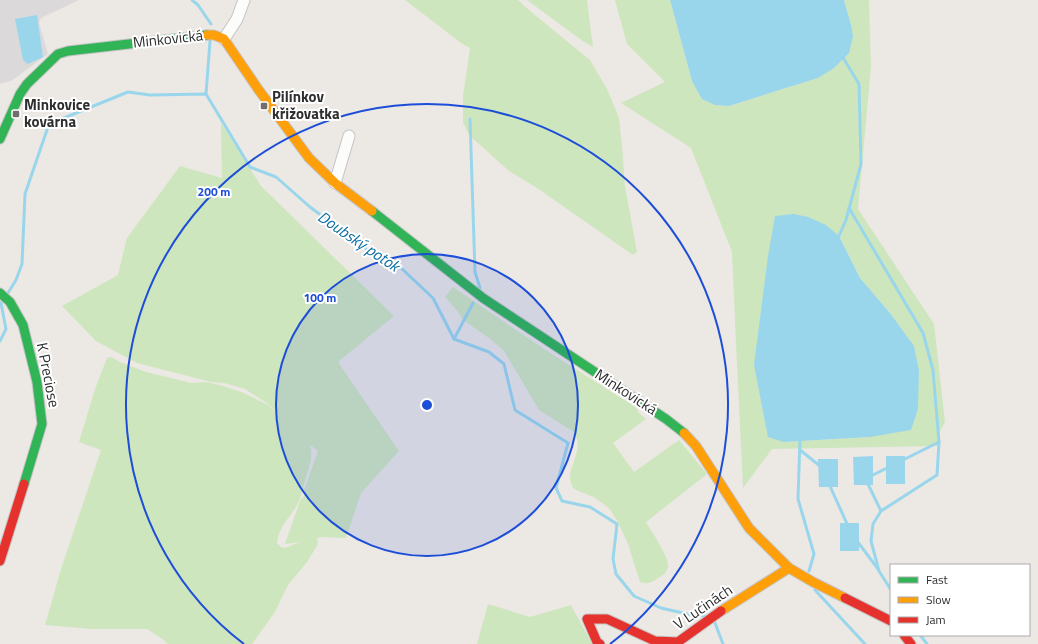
<svg xmlns="http://www.w3.org/2000/svg" width="1038" height="644" font-family="'Titillium Web',sans-serif">
  <style>
    .industrial { fill: #dcd9db }
    .green { fill: #cee6be; fill-rule: evenodd }
    .water { fill: #99d6ec }
    .lines { fill: none; stroke-linecap: round; stroke-linejoin: round }
    .stream { stroke: #99d6ec; stroke-width: 3 }
    .street-casing { stroke: #c5c4c5; stroke-width: 13 }
    .fast-casing { stroke: #c5c4c5; stroke-width: 11 }
    .slow-casing { stroke: #c5c4c5; stroke-width: 11 }
    .jam-casing { stroke: #c5c4c5; stroke-width: 11 }
    .street { stroke: #fcfcfb; stroke-width: 11 }
    .fast { stroke: #30b455; stroke-width: 9 }
    .slow { stroke: #ff9f0a; stroke-width: 9 }
    .jam { stroke: #e5322d; stroke-width: 9 }
    .ring { fill: none; stroke: #1d4ed8; stroke-width: 2 }
    .poi-dot { fill: #706f6e; stroke: #fff; stroke-width: 1.5 }
    .labels { text-anchor: middle; stroke-width: 4; stroke-linejoin: round; paint-order: stroke }
    .street-label { font-size: 15px; fill: #2e2e2e; stroke: #fff }
    .poi-label { font-size: 15px; font-weight: bold; fill: #2e2e2e; stroke: #fff; text-anchor: start }
    .water-label { font-size: 16px; font-style: italic; fill: #0d6fa3; stroke: #fff }
    .centre { fill: #1d4ed8; stroke: #fff; stroke-width: 2 }
    .ring-label { font-size: 12px; text-anchor: middle; font-weight: bold; fill: #1d4ed8; stroke: #fff; stroke-width: 4; stroke-linejoin: round; paint-order: stroke }
  </style>
  <rect width="100%" height="100%" fill="#ece8e4"/>
  <polygon class="industrial" points="0,0 79,0 41,18 39,23 48,54 11,81 0,84 0,86"/>
  <g class="green">
    <polygon points="405,0 518,0 530,11 579,51 590,60 607,89 619,118 622,147 625,186 637,252 633,255 537,188 509,171 469,135 463,122 463,96 470,48 461,43"/>
    <polygon points="527,0 587,0 593,47 584,42"/>
    <path d="M 615,0 L 670,0 L 692,81 L 715,105 L 729,106 L 818,78 L 851,25 L 844,0 L 869,0 L 871,66 L 858,209 L 934,324 L 945,422 L 939,433 L 937,446 L 772,449 L 743,488 L 736,343 L 732,252 L 691,148 L 621,103 L 665,82 L 627,44 ZM 839,236 L 860,278 L 890,313 L 870,437 L 784,442 Z"/>
    <path d="M 221,123 L 261,186 L 394,316 L 338,362 L 399,451 L 361,493 L 346,538 L 324,537 L 317,538 L 318,544 L 307,562 L 288,585 L 275,612 L 252,644 L 168,644 L 161,638 L 147,629 L 92,629 L 45,625 L 61,569 L 101,450 L 79,442 L 95,389 L 107,358 L 110,357 L 113,358 L 120,362 L 146,372 L 191,383 L 207,382 L 223,386 L 244,393 L 268,405 L 282,417 L 268,404 L 245,389 L 224,383 L 211,382 L 137,363 L 96,341 L 62,306 L 118,275 L 127,238 L 180,166 L 222,178 ZM 310,445 L 318,451 L 304,490 L 304,496 L 300,501 L 285,544 L 300,542 L 285,548 L 281,547 L 277,543 C 279,525 293,515 300,499 C 302,494 303,487 305,481 C 308,468 314,459 310,445 Z"/>
    <path d="M 453,287 L 544,349 L 637,408 L 638,412 L 646,419 L 613,443 L 634,472 L 679,440 L 707,474 L 646,522 C 651,531 670,558 668,567 C 667,573 661,576 657,579 C 651,583 647,584 640,582 L 628,544 L 618,522 L 609,508 L 594,497 L 578,491 L 573,488 C 572,485 570,481 570,478 C 570,462 584,450 574,432 L 539,410 L 504,351 L 489,338 L 463,320 L 458,312 L 445,297 Z"/>
    <polygon points="488,604 530,617 571,605 592,644 477,644"/>
  </g>
  <g class="water">
    <polygon points="670,0 844,0 851,25 853,36 849,53 834,68 818,78 729,106 715,105 702,99 692,81"/>
    <polygon points="37,15 43,57 28,64 23,60 15,19"/>
    <polygon points="794,214 808,217 826,225 839,236 860,278 890,313 914,346 919,371 918,409 911,430 870,437 835,439 784,442 768,437 754,365 768,256 775,216"/>
    <polygon points="873,456 873,485 854,485 853,457"/>
    <rect x="886" y="456" width="19" height="28"/>
    <polygon points="818,459 838,459 838,487 819,487"/>
    <rect x="840" y="523" width="19" height="28"/>
  </g>
  <g class="lines">
    <g class="stream">
      <polyline points="192,0 198,5 211,24"/>
      <polyline points="206,94 210,41"/>
      <polyline points="470,119 475,272 480,288"/>
      <polyline points="849,208 923,333 933,370 939,442 937,475 881,511 873,524 871,541 879,571 891,590"/>
      <polyline points="838,238 846,220 861,164 859,84 842,56"/>
      <polyline points="8,293 16,280 22,264 25,194 49,124 128,92 150,95 206,94 250,167 276,177 310,207 369,251 399,266 433,298 454,339 489,352 504,364 515,410 568,443 556,488 562,501 590,507 617,524 613,559 616,574 634,596 661,608 692,615 704,616"/>
      <polyline points="454,339 473,303"/>
      <polyline points="0,341 6,329 1,303"/>
      <polyline points="800,438 798,499 814,554 809,571"/>
      <polyline points="800,450 820,466"/>
      <polyline points="901,461 939,442"/>
      <polyline points="869,477 889,467"/>
      <polyline points="867,482 881,511"/>
      <polyline points="829,484 848,526"/>
      <polyline points="857,541 878,569"/>
      <polyline points="815,590 865,644"/>
      <polyline points="715,623 723,644"/>
      <polyline points="920,635 927,644"/>
    </g>
    <defs>
      <g id="street">
        <polyline points="224,39 237,19 244,0"/>
        <polyline points="335,183 349,136"/>
      </g>
      <g id="fast">
        <polyline points="0,139 20,94 27,84 58,54 68,51 207,35"/>
        <polyline points="372,211 483,298 666,419 684,433"/>
        <polyline points="0,293 10,302 23,325 37,382 42,424 24,484"/>
      </g>
      <g id="slow">
        <polyline points="207,35 214,35 224,39 258,89 309,158 335,183 372,211"/>
        <polyline points="684,433 696,446 749,528 789,568 813,582 845,598"/>
        <polyline points="721,611 789,568"/>
      </g>
      <g id="jam">
        <polyline points="0,561 24,484"/>
        <polyline points="845,598 891,621"/>
        <polyline points="904,635 911,644"/>
        <polyline points="600,644 597,642 587,619 607,619 655,641 678,642 721,611"/>
      </g>
    </defs>
    <use href="#street" class="street-casing"/>
    <use href="#fast" class="fast-casing"/>
    <use href="#slow" class="slow-casing"/>
    <use href="#jam" class="jam-casing"/>
    <use href="#street" class="street"/>
    <use href="#fast" class="fast"/>
    <use href="#slow" class="slow"/>
    <use href="#jam" class="jam"/>
  </g>
  <circle cx="427" cy="405" r="151" fill="#1d4ed8" fill-opacity=".12"/>
  <g class="ring">
    <circle cx="427" cy="405" r="151"/>
    <path d="M244 644A301 301 0 1 1 610 644"/>
  </g>
  <g class="poi-dot">
    <rect x="260" y="102" width="8" height="8" rx="2"/>
    <rect x="12" y="110" width="8" height="8" rx="2"/>
  </g>
  <g class="labels">
    <g class="street-label">
      <text transform="translate(168 39) rotate(-6)" y="5">Minkovická</text>
      <text transform="translate(48 375) rotate(79)" y="5">K Preciose</text>
      <text transform="translate(626 392) rotate(33)" y="5">Minkovická</text>
      <text transform="translate(703 607) rotate(-34)" y="5">V Lučinách</text>
    </g>
    <g class="poi-label">
      <text x="272" y="102">Pilínkov<tspan x="272" dy="17">křižovatka</tspan></text>
      <text x="24" y="110">Minkovice<tspan x="24" dy="17">kovárna</tspan></text>
    </g>
    <g class="water-label">
      <text transform="translate(359 241) rotate(34)" y="6">Doubský potok</text>
    </g>
  </g>
  <circle cx="427" cy="405" r="6" class="centre"/>
  <g class="ring-label">
    <text x="214" y="196">200 m</text>
    <text x="320" y="302">100 m</text>
  </g>
  <rect x="890" y="564" width="140" height="72" fill="#ffffff" stroke="#ababab"/>
  <rect x="898" y="577" width="20" height="6" fill="#30b455" stroke="#ababab"/>
  <text x="926" y="584" font-size="12" fill="#2e2e2e">Fast</text>
  <rect x="898" y="597" width="20" height="6" fill="#ff9f0a" stroke="#ababab"/>
  <text x="926" y="604" font-size="12" fill="#2e2e2e">Slow</text>
  <rect x="898" y="617" width="20" height="6" fill="#e5322d" stroke="#ababab"/>
  <text x="926" y="624" font-size="12" fill="#2e2e2e">Jam</text>
</svg>
